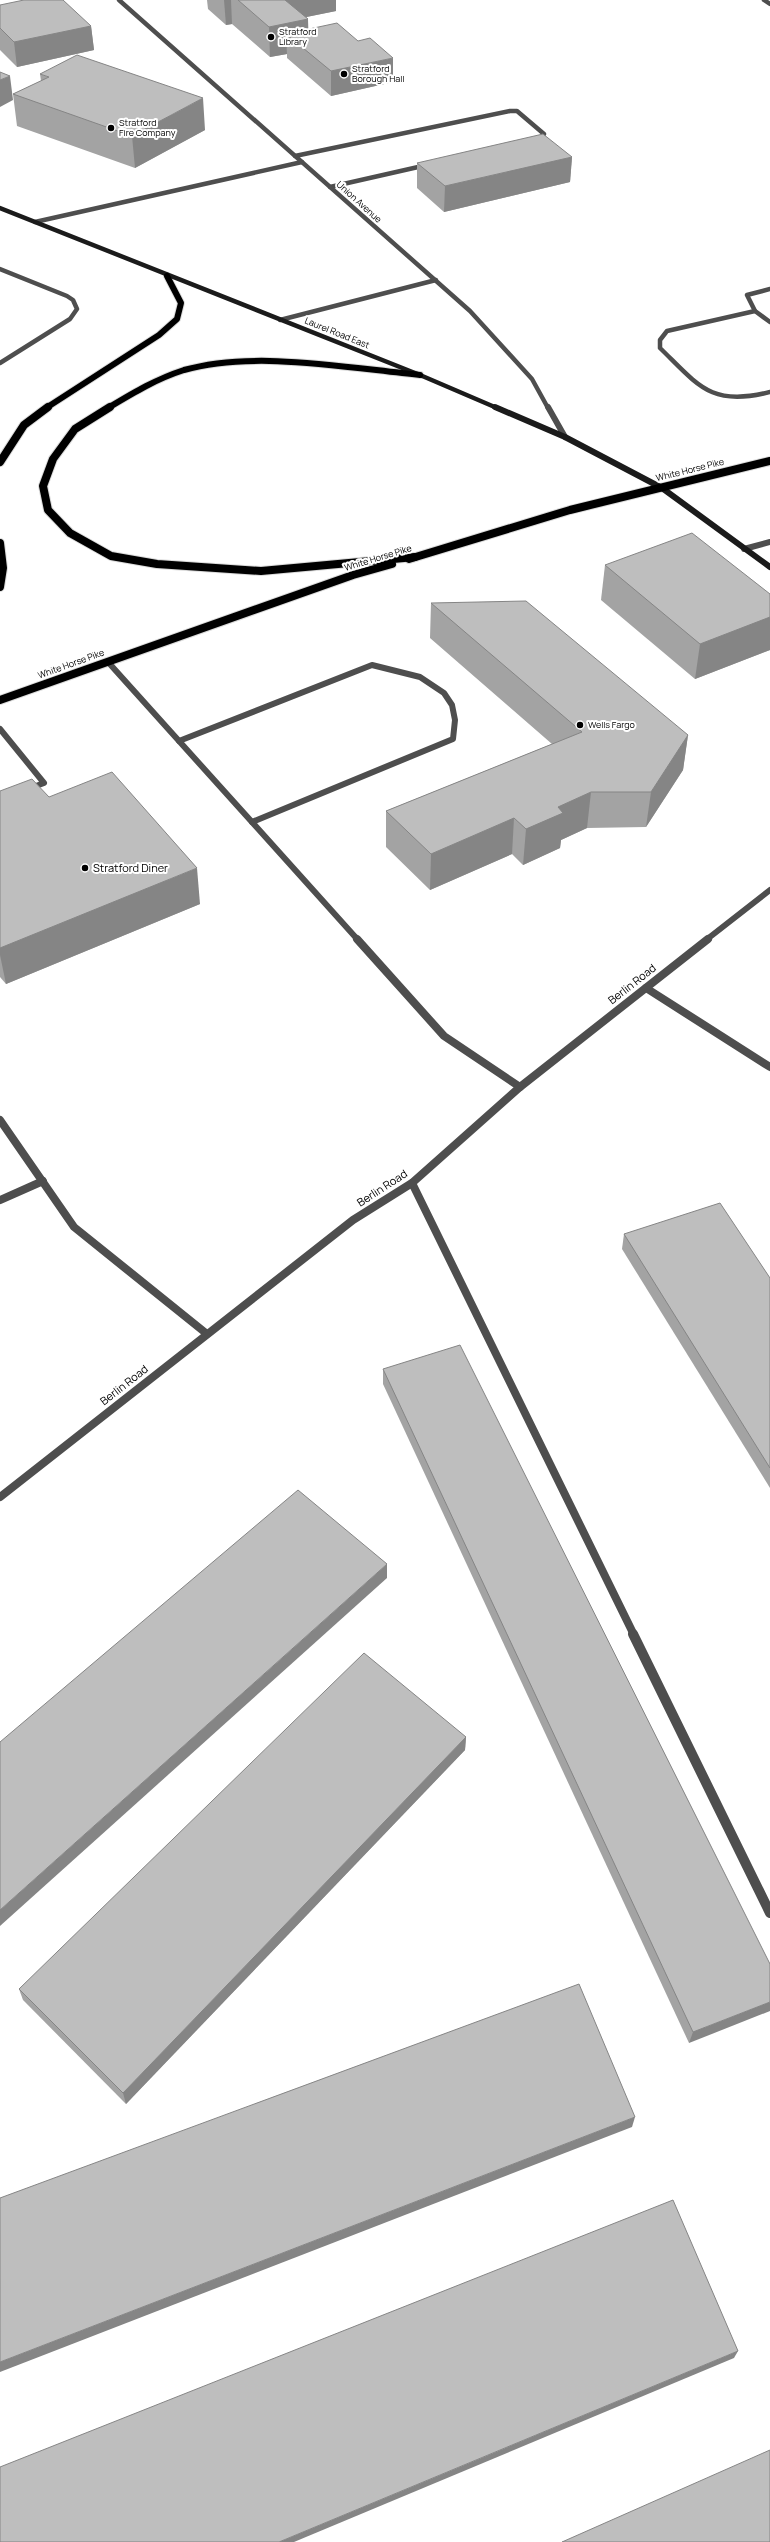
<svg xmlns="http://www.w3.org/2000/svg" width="770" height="2542" font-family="Manrope,sans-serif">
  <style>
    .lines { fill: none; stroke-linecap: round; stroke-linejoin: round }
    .trunk-far1-casing { stroke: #dbdbdb; stroke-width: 8 }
    .trunk-casing { stroke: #dbdbdb; stroke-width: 10 }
    .service-far3 { stroke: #4e4e4e; stroke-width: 4.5 }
    .service-far2 { stroke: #4e4e4e; stroke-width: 6 }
    .service-far1 { stroke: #4e4e4e; stroke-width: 8 }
    .service { stroke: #4e4e4e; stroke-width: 10 }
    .minor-far1 { stroke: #4e4e4e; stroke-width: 4.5 }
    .minor { stroke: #4e4e4e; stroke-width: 6 }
    .tertiary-far1 { stroke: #4e4e4e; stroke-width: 6 }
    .tertiary { stroke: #4e4e4e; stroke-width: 8 }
    .secondary-far1 { stroke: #1b1b1b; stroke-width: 4.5 }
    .secondary { stroke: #1b1b1b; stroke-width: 6 }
    .trunk-far1 { stroke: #000; stroke-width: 6 }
    .trunk { stroke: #000; stroke-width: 8 }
    .wall { fill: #a3a3a3 }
    .shaded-wall { fill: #858585 }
    .building { fill: #bebebe; stroke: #858585 }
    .poi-dot { fill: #000; stroke: #fff; stroke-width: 1.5 }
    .labels { text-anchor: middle; stroke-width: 4; stroke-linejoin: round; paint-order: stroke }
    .far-poi-label { font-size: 9px; fill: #000; stroke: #fff; text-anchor: start }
    .far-street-label { font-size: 9px; fill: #000; stroke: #fff }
    .poi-label { font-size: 11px; fill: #000; stroke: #fff; text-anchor: start }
    .street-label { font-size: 11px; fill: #000; stroke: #fff }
  </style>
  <rect width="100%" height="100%" fill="#fff"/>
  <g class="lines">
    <defs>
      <g id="trunk-far1">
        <polyline points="46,408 159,335 177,319 181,303 167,276"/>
        <path d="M 108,408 C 133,393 156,379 184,370 C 254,350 348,368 420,375"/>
      </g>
      <g id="trunk">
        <polyline points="110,407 75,429 53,459 43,486 48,510 70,533 111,556 157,564 261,571 415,557"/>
        <polyline points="0,462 24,425 48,407"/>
        <polyline points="0,543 3,568 0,587"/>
        <polyline points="409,559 570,510 770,461"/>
        <polyline points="0,700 353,575 392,564"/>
      </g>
    </defs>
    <use href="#trunk-far1" class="trunk-far1-casing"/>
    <use href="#trunk" class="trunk-casing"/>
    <g class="service-far3">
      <polyline points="295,156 510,111 517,111 544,134 542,138 535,139"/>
      <polyline points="330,187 427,165"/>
      <polyline points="35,222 302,162"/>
      <polyline points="0,269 67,296 73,300 77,309 70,319 0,363"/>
      <polyline points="770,289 747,295 755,311 770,322"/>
      <path d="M 755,311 L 667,331 L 660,340 L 660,348 C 699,386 711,407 770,392"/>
    </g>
    <g class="service-far2">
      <polyline points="744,549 770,542"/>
      <polyline points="108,662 358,940"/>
      <polyline points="0,729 44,783 28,789"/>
      <polyline points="179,741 372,665 420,677 444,693 452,705 455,720 453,739 252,822"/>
    </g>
    <g class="service-far1">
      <polyline points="357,939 444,1036 520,1087"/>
      <polyline points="646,988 770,1067"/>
      <polyline points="0,1120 74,1227 207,1334"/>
      <polyline points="412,1183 634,1635"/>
      <polyline points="0,1200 43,1181"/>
    </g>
    <polyline class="service" points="633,1634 770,1913"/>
    <g class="minor-far1">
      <polyline points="119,0 470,311 532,379 548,408"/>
      <polyline points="764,0 770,4"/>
      <polyline points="280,320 436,280"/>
    </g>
    <polyline class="minor" points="548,407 565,437"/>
    <polyline class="tertiary-far1" points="706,940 770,890"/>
    <polyline class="tertiary" points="0,1497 353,1220 412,1183 520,1087 708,939"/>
    <polyline class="secondary-far1" points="0,208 420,375 497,408"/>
    <polyline class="secondary" points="495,407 565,437 662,488 770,567"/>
    <use href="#trunk-far1" class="trunk-far1"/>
    <use href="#trunk" class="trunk"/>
  </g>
  <g class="wall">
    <polygon points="207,0 336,0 336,11 306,17 308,19 308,29 393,82 331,96 287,58 287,54 270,57 232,24 226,25 208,9"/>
    <polygon points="0,5 91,26 94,50 17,67 0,50"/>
    <polygon points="40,74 205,130 135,168 17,126 13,94 41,81"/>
    <polygon points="572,157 570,182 444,212 417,188 417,163"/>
    <polygon points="605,565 770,594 770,650 695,679 601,600"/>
    <polygon points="431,603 688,735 683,770 646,827 587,828 561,840 560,848 523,865 512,854 430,890 386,847 386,811 552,744 430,638"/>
    <polygon points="0,791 49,797 200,904 6,984 0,977"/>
    <polygon points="624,1234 770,1278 770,1488 622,1249"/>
    <polygon points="383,1369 770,1964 689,2043 383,1384"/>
    <polygon points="466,1737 465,1750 126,2104 23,2000 19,1989"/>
  </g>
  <g class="shaded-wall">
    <polygon points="224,0 231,0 232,24 226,25"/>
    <polygon points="277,0 336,0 336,11 277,23"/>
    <polygon points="308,19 309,50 286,34 287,54 270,57 269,27"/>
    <polygon points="91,26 94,50 17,67 14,42"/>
    <polygon points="393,58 393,82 331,96 331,71"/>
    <polygon points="10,76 13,100 0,107 0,80"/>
    <polygon points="203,98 205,130 135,168 132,136"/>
    <polygon points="572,157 570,182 444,212 445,186"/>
    <polygon points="770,617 770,650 695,679 700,644"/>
    <polygon points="688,735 683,770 646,827 651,792"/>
    <polygon points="591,792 587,828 561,840 560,848 523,865 526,829 558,807"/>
    <polygon points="514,818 512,854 430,890 431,854"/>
    <polygon points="197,868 200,904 6,984 0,955 0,948"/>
    <polygon points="387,1564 387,1578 0,1926 0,1910"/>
    <polygon points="466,1737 465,1750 126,2104 123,2093"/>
    <polygon points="770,2002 770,2011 689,2043 693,2032"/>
    <polygon points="635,2117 632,2127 0,2372 0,2362"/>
    <polygon points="738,2351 734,2358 294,2542 279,2542"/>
  </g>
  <g class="building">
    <polygon points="24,0 63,0 91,26 14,42 0,28 0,5"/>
    <polygon points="238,0 285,0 308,19 269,27"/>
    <polygon points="337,23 358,41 370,38 393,58 331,71 286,34"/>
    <polygon points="77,55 203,98 132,136 13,94 49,77 40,74"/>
    <polygon points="0,72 10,76 0,80"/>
    <polygon points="543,134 572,157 445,186 417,163"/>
    <polygon points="692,533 770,594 770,617 700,644 605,565"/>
    <polygon points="526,601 688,735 651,792 591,792 558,807 563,813 526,829 514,818 431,854 386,811 582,732 431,603"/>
    <polygon points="112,772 197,868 0,948 0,791 32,779 49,797"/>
    <polygon points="720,1203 770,1278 770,1468 624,1234"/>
    <polygon points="460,1345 770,1964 770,2002 693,2032 383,1369"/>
    <polygon points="298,1490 387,1564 0,1910 0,1742"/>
    <polygon points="364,1653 466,1737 123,2093 19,1989"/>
    <polygon points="579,1984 635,2117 0,2362 0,2198"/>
    <polygon points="673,2200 738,2351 279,2542 0,2542 0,2467"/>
    <polygon points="770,2450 770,2542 562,2542"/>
  </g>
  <g class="poi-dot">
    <circle cx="271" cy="37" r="4"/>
    <circle cx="344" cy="74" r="4"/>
    <circle cx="111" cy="128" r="4"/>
    <circle cx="580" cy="725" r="4"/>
    <circle cx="85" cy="868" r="4"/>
  </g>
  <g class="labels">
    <g class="far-poi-label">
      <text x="279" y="35">Stratford<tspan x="279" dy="10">Library</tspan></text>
      <text x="352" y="72">Stratford<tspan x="352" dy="10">Borough Hall</tspan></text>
      <text x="119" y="126">Stratford<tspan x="119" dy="10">Fire Company</tspan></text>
      <text x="588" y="728">Wells Fargo</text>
    </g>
    <g class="far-street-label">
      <text transform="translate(359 202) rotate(42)" y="3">Union Avenue</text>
      <text transform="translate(337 333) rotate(22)" y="3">Laurel Road East</text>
      <text transform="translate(690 470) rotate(-14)" y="3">White Horse Pike</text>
      <text transform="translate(378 558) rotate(-17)" y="3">White Horse Pike</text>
      <text transform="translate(71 664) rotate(-20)" y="3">White Horse Pike</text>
    </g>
    <g class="poi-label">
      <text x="93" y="872">Stratford Diner</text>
    </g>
    <g class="street-label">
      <text transform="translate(632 984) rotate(-38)" y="4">Berlin Road</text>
      <text transform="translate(382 1188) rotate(-33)" y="4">Berlin Road</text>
      <text transform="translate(124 1385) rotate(-38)" y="4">Berlin Road</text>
    </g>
  </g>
</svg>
